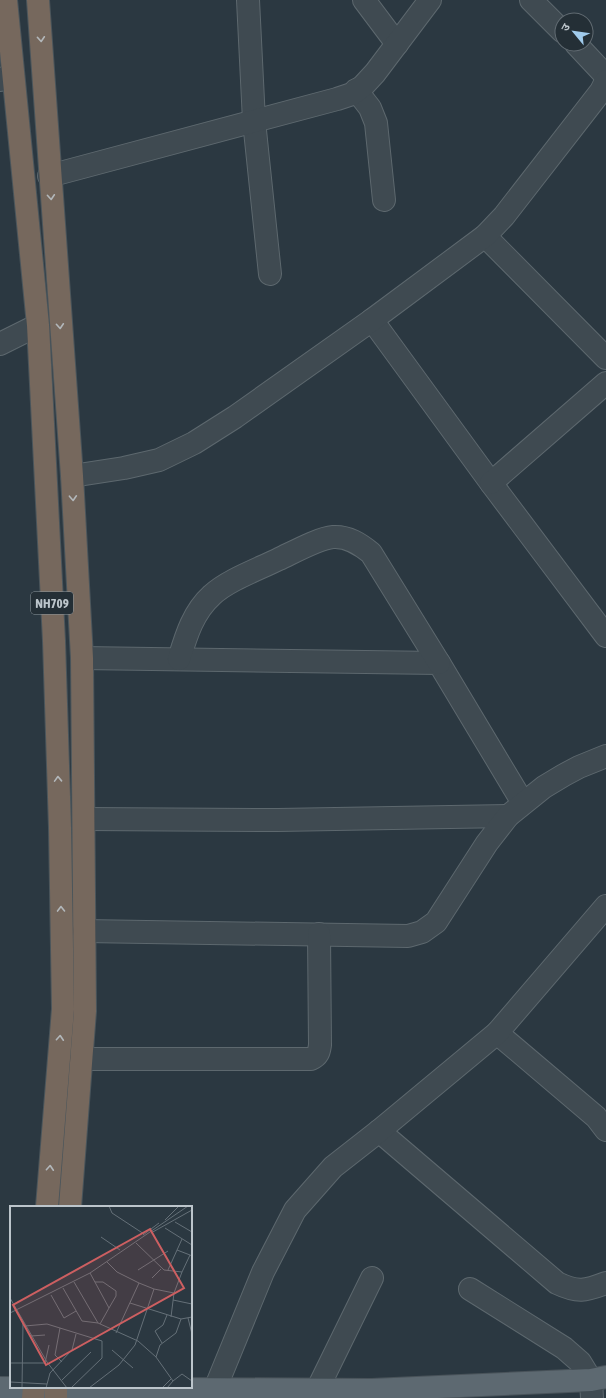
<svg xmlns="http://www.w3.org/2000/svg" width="606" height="1398" font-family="'Asap Condensed','Noto Sans Devanagari',sans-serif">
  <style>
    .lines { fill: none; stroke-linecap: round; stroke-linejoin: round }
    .minor-casing { stroke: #5d686e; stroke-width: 24 }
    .major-casing { stroke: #49535a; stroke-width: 24 }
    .highway-casing { stroke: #4a555b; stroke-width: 24 }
    .minor { stroke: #3f4a51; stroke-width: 22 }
    .major { stroke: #5d6971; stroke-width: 22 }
    .highway { stroke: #76685d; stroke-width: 22 }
    .oneway { stroke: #b2b7ba }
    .labels { text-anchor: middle; stroke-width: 3; stroke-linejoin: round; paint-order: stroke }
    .shield { fill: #242f36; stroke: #8e989e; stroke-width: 1 }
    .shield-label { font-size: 13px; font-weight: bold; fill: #bcc5cb }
    .inset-road { fill: none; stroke: #657078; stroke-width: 1 }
    .view { fill: #cd5f61; fill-opacity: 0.15; stroke: #cd5f61; stroke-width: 2 }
    .inset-edge { fill: none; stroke: #bcc5cb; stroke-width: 2 }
  </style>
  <rect width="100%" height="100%" fill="#2b3841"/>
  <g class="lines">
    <defs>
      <g id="minor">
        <polyline points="248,0 254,121 270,274"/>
        <polyline points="364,0 397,44"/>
        <polyline points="531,0 562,31"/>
        <polyline points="576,44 606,76"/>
        <polyline points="0,80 13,74"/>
        <polyline points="356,90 370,108 376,123 384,200"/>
        <polyline points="49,176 337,99 352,94 363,86 375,73 430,0"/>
        <polyline points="485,236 606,358"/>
        <polyline points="372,320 491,483 606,636"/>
        <polyline points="0,344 38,325"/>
        <polyline points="72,476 124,468 159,460 194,443 235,417 372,320 485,236 504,216 601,91 606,81"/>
        <polyline points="491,483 606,383"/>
        <polyline points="82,658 439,663 523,803"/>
        <path d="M 179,659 C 186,636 193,612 212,595 C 228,580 259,569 279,559 C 292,553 319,538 333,537 C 348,536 360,544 371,553 L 439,663"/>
        <polyline points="84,819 278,820 508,816"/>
        <polyline points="84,931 408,936 422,932 436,922 487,843 508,816 544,787 564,775 579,767 606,756"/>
        <polyline points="497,1033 596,1117 606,1130"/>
        <path d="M 81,1059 L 311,1059 C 318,1056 319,1052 320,1045 L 319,934"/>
        <path d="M 379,1131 L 557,1283 C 578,1293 585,1291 606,1283"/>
        <polyline points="470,1289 564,1348 580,1362 591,1380 592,1398"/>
        <polyline points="215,1389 263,1272 295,1210 333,1167 379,1131 497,1033 606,906"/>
        <polyline points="317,1390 372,1278"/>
      </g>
      <polyline id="major" points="0,1388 372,1390 591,1380 606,1377"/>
      <g id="highway">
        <polyline points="6,0 38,325 54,641 60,828 63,1009 47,1207"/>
        <polyline points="38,0 72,476 82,658 85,1011 70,1207"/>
        <polyline points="33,1398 34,1387"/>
        <polyline points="56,1398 56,1387"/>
      </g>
    </defs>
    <use href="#minor" class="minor-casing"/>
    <use href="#major" class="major-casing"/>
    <use href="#highway" class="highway-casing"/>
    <use href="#minor" class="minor"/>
    <use href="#major" class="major"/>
    <use href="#highway" class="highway"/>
  </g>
  <defs><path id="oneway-chevron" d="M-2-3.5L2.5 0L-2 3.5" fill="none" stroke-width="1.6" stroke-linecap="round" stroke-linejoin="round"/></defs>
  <g class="oneway">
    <use href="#oneway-chevron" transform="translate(41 39) rotate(86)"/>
    <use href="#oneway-chevron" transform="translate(51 197) rotate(86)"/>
    <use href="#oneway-chevron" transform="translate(60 326) rotate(86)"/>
    <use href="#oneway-chevron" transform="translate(73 498) rotate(87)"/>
    <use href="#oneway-chevron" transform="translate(58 779) rotate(-92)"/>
    <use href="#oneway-chevron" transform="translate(61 909) rotate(-91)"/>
    <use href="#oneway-chevron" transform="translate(60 1038) rotate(-86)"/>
    <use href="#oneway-chevron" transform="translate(50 1168) rotate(-86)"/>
  </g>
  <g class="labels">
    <rect class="shield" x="31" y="592" width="42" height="22" rx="3"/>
    <g class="shield-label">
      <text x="52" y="608">NH709</text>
    </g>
  </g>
  <g transform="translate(10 1206)">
    <rect width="182" height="182" fill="#2b3841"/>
    <path class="inset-road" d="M 99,0 L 102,7 L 134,28M 155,14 L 169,0M 165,16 L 182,26M 155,22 L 182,39M 141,27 L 182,4M 133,29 L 149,17M 91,31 L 110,44M 126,37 L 154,64 L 172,66 L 180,49 L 182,50M 167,44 L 180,49M 97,56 L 107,66 L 129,77 L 144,83 L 164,87 L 172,66M 128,64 L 158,45M 158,64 L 172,33M 80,67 L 99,102 L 90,118M 142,72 L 151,63M 64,76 L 88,117M 85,76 L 93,76 L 106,85 L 106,90 L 99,102M 53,82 L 72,115 L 88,117 L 128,135 L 146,151 L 163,175 L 157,182M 41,89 L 54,112 L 66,105M 0,92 L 37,156 L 57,182M 163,94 L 182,98M 120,97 L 171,113 L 182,111M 0,107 L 80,67 L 178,0M 161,111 L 164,87M 178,112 L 182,128M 15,120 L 37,118 L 92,135 L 92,152 L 61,182M 50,122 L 45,149 L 52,156M 106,127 L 129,77M 21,130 L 35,129M 152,137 L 145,125 L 153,119 L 157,109M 102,144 L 123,162M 146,151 L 150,139 L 166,127 L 171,113M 0,157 L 35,157 L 39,139M 52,174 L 81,146M 163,175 L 172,168 L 182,175M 0,176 L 37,178M 12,182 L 13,115M 36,182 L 40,167 L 62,144 L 66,128M 79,182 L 109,159 L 125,139 L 144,83M 152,182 L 161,173"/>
    <path class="view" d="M 140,23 L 174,82 L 36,159 L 3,99 Z"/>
    <rect width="182" height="182" class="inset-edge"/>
  </g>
  <g transform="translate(574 32) rotate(299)"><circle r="19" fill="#242f36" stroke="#616b72"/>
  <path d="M0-3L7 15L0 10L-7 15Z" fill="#a0cbec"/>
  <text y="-6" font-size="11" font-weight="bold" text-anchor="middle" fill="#bcc5cb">उ</text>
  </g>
</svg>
